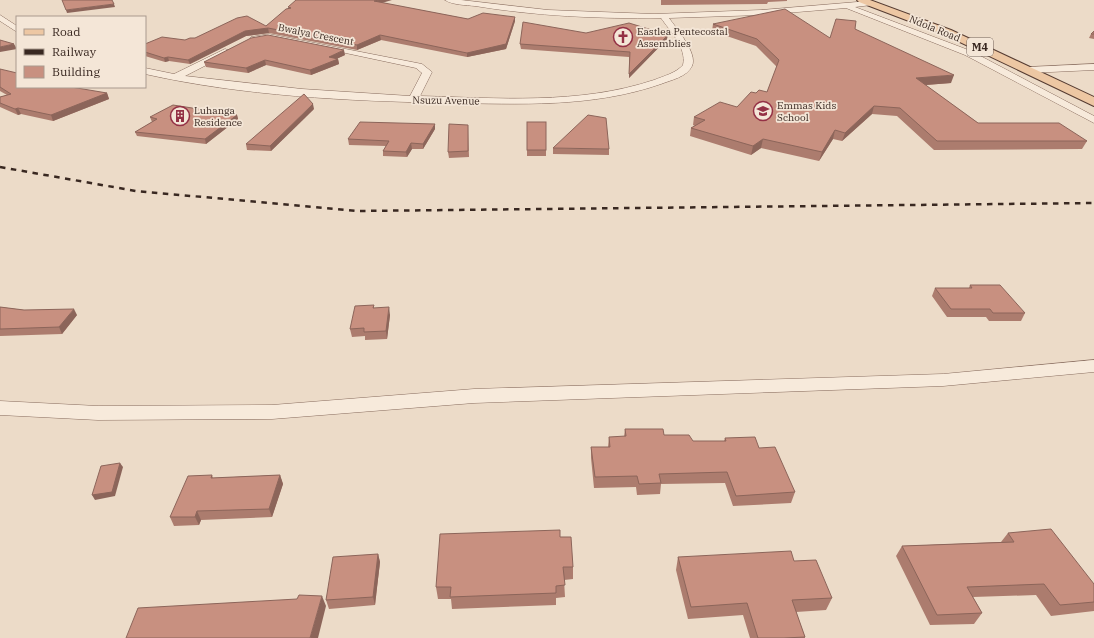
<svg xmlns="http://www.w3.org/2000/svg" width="1094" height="638" font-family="'IBM Plex Serif',serif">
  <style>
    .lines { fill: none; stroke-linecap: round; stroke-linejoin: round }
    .street-casing { stroke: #886c5e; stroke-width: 1 }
    .primary-casing { stroke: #563c32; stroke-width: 2 }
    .street { fill: #f7eadb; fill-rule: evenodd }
    .primary { fill: #edc7a3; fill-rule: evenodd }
    .rail { stroke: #392821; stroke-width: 2.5; stroke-dasharray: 5.5 5.5; stroke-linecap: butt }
    .wall { fill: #ac7c6e }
    .shaded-wall { fill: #8c655a }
    .building { fill: #c89080; stroke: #8c655a }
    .labels { text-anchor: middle; stroke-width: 3.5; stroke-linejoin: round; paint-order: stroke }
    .far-street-label { font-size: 10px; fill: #392821; stroke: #f4e6d7 }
    .far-poi-label { font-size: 10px; fill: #392821; stroke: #f4e6d7; text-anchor: start }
    .shield { fill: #f4e6d7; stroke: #716158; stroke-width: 1 }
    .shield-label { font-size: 11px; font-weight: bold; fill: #392821 }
  </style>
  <rect width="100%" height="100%" fill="#ecdbc8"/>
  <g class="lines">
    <defs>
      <g id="street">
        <path d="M 445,0 L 461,0 L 548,10 L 654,14 L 761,10 L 869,1 L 872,1 L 872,5 L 855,7 L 971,51 L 1094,116 L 1094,123 L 965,55 L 846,8 L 761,15 L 669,18 C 676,28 698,53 692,66 C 687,77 671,80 661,84 C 592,108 519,104 448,103 C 347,101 243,96 145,74 L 145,68 L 174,74 L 225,49 L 228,50 L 229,52 L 228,54 L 185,76 L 302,89 L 410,96 L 422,73 L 416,68 L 280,39 L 269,38 L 254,41 L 250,39 L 251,37 L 269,34 L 422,64 L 432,72 L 420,96 C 497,98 579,105 654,80 C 664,76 676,73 683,65 C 687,48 670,31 661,18 C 599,19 536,16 475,6 C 466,5 452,5 445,0 Z"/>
        <polygon points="0,15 17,26 17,32 0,21"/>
        <polygon points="1094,64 1094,70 1029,73 1024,70 1029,67"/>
        <polygon points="1094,360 1094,372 943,386 474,403 272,419 98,420 0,415 0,401 98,406 272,405 474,389 943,374"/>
      </g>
      <polygon id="primary" points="857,0 870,0 951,30 1094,97 1094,106 943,34 859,2"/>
    </defs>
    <use href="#street" class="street-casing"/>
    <use href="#primary" class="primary-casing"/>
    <use href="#street" class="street"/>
    <use href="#primary" class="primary"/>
    <polyline class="rail" points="0,167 136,191 358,211 1094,203"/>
  </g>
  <g class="wall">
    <polygon points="661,0 787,0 787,1 768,2 767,4 661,5"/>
    <polygon points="383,3 468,19 515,21 506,49 467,57 381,40 357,50 269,33 246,36 190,64 169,61 165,62 145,56 145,44 185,40 266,26 289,8 288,7"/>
    <polygon points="713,24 830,38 855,29 951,83 925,85 978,123 1087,141 1082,149 934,150 897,116 872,114 842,141 833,139 819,161 761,148 751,155 690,136 691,128 695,126 693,125 694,117 737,107 756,93 767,92 777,67 756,46 712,31"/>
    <polygon points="1094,31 1094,39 1089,38 1091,34"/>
    <polygon points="586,33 667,39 629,78 629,57 521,49 520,44"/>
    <polygon points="345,55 336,59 338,59 339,64 311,75 266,65 248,73 206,67 204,62"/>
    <polygon points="0,69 17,87 107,93 109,99 53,121 21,114 18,115 0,107 0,97 7,95 0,91"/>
    <polygon points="314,109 271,151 247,150 246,144"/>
    <polygon points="237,115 238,119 206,144 137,136 135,132 152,122 150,117"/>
    <rect x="527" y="122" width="19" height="34"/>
    <polygon points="468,125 469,157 449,158 448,152"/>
    <polygon points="435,129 423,149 412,149 407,157 383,156 383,151 386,146 349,145 348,139"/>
    <polygon points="553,148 609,149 609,155 553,154"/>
    <polygon points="970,285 1025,313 1021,321 989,321 986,317 947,317 932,296 935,288 969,288"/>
    <polygon points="374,305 374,308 390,315 387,339 365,340 365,336 352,337 350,329"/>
    <polygon points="0,307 24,310 77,315 62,334 0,336"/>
    <polygon points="625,429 664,435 693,441 724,441 725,438 759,448 795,492 791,503 733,506 725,483 661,484 660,494 637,495 636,487 594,488 591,458 591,447 608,447 609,437 624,437"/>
    <polygon points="212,475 213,478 280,475 283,484 272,517 201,520 199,525 174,526 170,517"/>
    <polygon points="1008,533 1094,584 1094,611 1051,616 1036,595 973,597 982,613 974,624 930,625 896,556 902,546 1001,542"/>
    <polygon points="560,537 573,567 573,579 564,580 565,597 556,598 556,605 452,609 451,599 438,599 436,587"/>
    <polygon points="378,554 380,562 375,605 329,609 326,600"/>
    <polygon points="678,557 832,598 826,610 796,612 805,637 805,638 750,638 743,615 688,619 676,570"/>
  </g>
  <g class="shaded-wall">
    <polygon points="379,0 392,0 375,5 374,1"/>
    <polygon points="114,4 115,7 67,13 66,10"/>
    <polygon points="515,17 515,21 506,49 467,57 467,53"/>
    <polygon points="268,28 269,33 246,36 190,64 188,60 245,31"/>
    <polygon points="380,35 381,40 357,50 357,45"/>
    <polygon points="668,35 667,39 629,78 629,74"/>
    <polygon points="14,44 17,49 0,52 0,47"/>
    <polygon points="344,50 345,55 330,62 329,57"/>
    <polygon points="168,57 169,61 165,62 164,58"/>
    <polygon points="338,59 339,64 311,75 310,70"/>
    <polygon points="265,60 266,65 248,73 246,68"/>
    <polygon points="954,75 951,83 913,86 916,78"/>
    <polygon points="107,93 109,99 53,121 51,115"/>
    <polygon points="313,104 314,109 271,151 270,146"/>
    <polygon points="874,106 872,114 842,141 845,133"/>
    <polygon points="18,108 21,114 18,115 15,109"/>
    <polygon points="237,115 238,119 206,144 205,139"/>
    <polygon points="435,124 435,129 423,149 423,144"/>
    <polygon points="835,130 833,139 819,161 822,152"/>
    <polygon points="763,139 761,148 751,155 753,146"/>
    <polygon points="411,143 412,149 407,157 406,152"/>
    <polygon points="389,307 390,315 387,339 386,331"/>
    <polygon points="74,309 77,315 62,334 59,327"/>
    <polygon points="120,463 123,467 115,496 95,500 92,495"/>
    <polygon points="280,475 283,484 272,517 269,509"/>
    <polygon points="197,511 201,520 199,525 195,517"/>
    <polygon points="378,554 380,562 375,605 373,597"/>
    <polygon points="322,596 326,606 318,638 310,638"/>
  </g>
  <g class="building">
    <polygon points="62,0 112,0 114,4 66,10"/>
    <polygon points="296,0 379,0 374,1 468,19 483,13 515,17 506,44 467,53 380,35 357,45 268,28 245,31 188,60 168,57 164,58 145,52 145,44 162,37 185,40 190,38 195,38 237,18 247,16 266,26 286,9 291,8 288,7"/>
    <polygon points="785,9 830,38 836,19 856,21 855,29 954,75 916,78 978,123 1059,123 1087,141 937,141 900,108 874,106 845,133 835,130 822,152 763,139 753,146 691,128 705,120 694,117 720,102 737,107 751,92 756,93 759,90 767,92 779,60 757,39 713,24"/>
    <polygon points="523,22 586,33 629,23 668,35 629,74 630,52 520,44"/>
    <polygon points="1094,31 1094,34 1091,34"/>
    <polygon points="268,35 344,50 329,57 338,59 310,70 265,60 246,68 204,62 251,38"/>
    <polygon points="0,40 14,44 0,47"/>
    <polygon points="0,69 17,73 17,87 71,87 107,93 51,115 18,108 15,109 0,103 0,97 11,94 0,87"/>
    <polygon points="304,94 313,104 270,146 246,144"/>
    <polygon points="173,105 237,115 205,139 135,132 157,119 150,117"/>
    <polygon points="588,115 606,118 609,149 553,148"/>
    <polygon points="360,122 435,124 423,144 411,143 406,152 383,151 389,141 348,139"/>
    <rect x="527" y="122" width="19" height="28"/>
    <polygon points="449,124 468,125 468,151 448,152"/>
    <polygon points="970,285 1000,285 1025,313 993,313 990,309 951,309 935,288 972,288"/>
    <polygon points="374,305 373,308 389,307 386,331 364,332 364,328 350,329 355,306"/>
    <polygon points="0,307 24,310 74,309 59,327 0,329"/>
    <polygon points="625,429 663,429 664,435 689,435 693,441 726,441 725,438 755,437 759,448 775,447 795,492 736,496 727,472 659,474 661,483 639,484 637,476 595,477 591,447 610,447 609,437 626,436"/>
    <polygon points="120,463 112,492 92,495 101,466"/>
    <polygon points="212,475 211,478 280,475 269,509 197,511 195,517 170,517 188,476"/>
    <polygon points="1051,529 1094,584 1094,602 1060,605 1044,584 967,587 982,613 937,615 902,546 1014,542 1008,533"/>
    <polygon points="560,530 560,537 571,537 573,567 563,567 565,585 556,586 556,593 450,597 451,587 436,587 440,534"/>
    <polygon points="791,551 794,561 816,560 832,598 792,600 805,637 784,638 758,638 747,603 691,607 678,557"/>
    <polygon points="378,554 373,597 326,600 333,557"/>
    <polygon points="299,595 322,596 310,638 126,638 138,608 297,599"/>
  </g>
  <defs>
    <symbol id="church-ring" viewBox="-11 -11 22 22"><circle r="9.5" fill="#f4e6d7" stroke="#943145" stroke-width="1.5"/><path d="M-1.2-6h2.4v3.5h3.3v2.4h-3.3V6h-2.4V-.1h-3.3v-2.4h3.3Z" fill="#943145"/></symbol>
    <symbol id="school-ring" viewBox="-11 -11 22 22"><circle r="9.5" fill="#f4e6d7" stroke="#943145" stroke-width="1.5"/><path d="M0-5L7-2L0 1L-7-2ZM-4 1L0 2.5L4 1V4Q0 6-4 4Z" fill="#943145"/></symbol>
    <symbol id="building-ring" viewBox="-11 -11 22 22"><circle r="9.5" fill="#f4e6d7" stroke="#943145" stroke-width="1.5"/><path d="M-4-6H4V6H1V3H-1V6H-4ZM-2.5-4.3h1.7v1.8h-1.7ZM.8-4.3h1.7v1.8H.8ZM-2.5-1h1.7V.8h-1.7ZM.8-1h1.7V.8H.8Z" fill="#943145"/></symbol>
  </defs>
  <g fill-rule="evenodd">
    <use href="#church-ring" x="612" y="26" width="22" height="22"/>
    <use href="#school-ring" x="752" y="100" width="22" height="22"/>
    <use href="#building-ring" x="169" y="105" width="22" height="22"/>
  </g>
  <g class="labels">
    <g class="far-street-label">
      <text transform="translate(935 28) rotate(22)" y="4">Ndola Road</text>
      <text transform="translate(316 34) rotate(11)" y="4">Bwalya Crescent</text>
      <text transform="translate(446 100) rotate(1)" y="4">Nsuzu Avenue</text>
    </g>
    <g class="far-poi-label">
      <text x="637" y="35">Eastlea Pentecostal<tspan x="637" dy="12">Assemblies</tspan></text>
      <text x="777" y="109">Emmas Kids<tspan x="777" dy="12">School</tspan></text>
      <text x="194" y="114">Luhanga<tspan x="194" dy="12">Residence</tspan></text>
    </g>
    <rect class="shield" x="967" y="38" width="26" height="18" rx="3"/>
    <g class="shield-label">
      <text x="980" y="51">M4</text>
    </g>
  </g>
  <rect x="16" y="16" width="130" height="72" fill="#f4e6d7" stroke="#a99a8e"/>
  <rect x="24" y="29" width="20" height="6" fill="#edc7a3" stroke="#a99a8e"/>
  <text x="52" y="36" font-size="12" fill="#392821">Road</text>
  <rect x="24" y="49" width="20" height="6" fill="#392821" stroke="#a99a8e"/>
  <text x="52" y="56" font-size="12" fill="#392821">Railway</text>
  <rect x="24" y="66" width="20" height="12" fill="#c89080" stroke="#a99a8e"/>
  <text x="52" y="76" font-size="12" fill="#392821">Building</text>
</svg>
